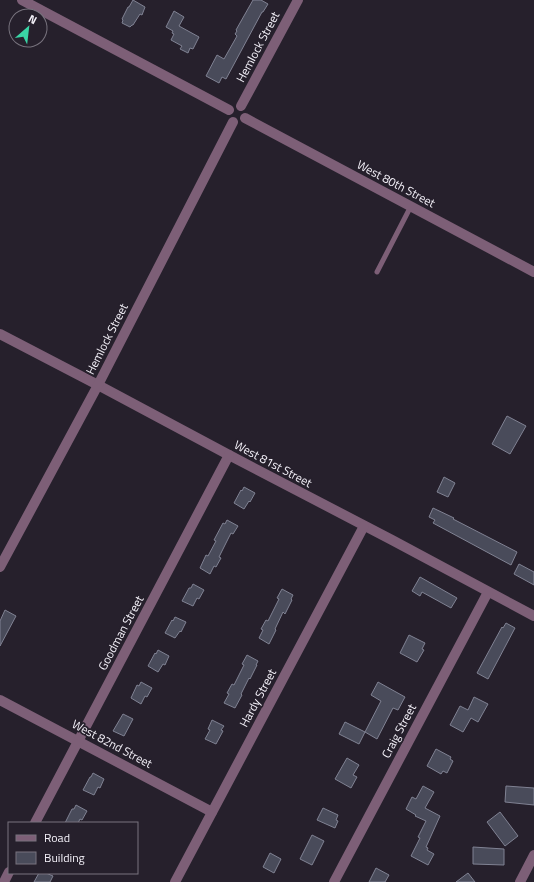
<svg xmlns="http://www.w3.org/2000/svg" width="534" height="882" font-family="'Titillium Web',sans-serif">
  <style>
    .building { fill: #494b5a; stroke: #808293 }
    .lines { fill: none; stroke-linecap: round; stroke-linejoin: round }
    .service { stroke: #7d5f77; stroke-width: 5 }
    .minor { stroke: #7d5f77; stroke-width: 10 }
    .tertiary { stroke: #7d5f77; stroke-width: 10 }
    .labels { text-anchor: middle; stroke-width: 3.5; stroke-linejoin: round; paint-order: stroke }
    .street-label { font-size: 12px; fill: #f3f0f8; stroke: #26202c }
  </style>
  <rect width="100%" height="100%" fill="#26202c"/>
  <g class="building">
    <polygon points="133,0 145,7 142,15 140,14 133,25 132,25 130,27 122,23 123,20 122,19 128,7 129,7"/>
    <polygon points="253,0 261,0 268,4 263,12 262,12 226,79 222,77 219,83 206,76 217,55 224,59 237,36 235,34 237,31 236,30"/>
    <polygon points="174,11 184,17 179,26 199,37 193,49 190,48 188,53 180,49 182,46 171,40 174,34 172,33 173,31 166,27"/>
    <polygon points="507,416 526,426 510,454 492,444"/>
    <polygon points="444,477 455,483 448,497 437,492"/>
    <polygon points="244,487 255,493 250,502 249,501 244,509 234,503 241,490 242,491"/>
    <polygon points="433,508 454,518 453,519 517,552 511,565 433,523 435,520 429,517"/>
    <polygon points="227,520 238,526 233,534 231,533 219,557 221,558 216,567 214,566 210,574 200,568 206,555 208,556 216,541 214,540 223,523 225,524"/>
    <polygon points="519,564 534,572 534,585 514,574"/>
    <polygon points="420,577 457,598 451,608 422,592 420,596 412,591"/>
    <polygon points="193,584 204,590 199,599 197,598 193,606 182,601 189,588 191,588"/>
    <polygon points="282,589 293,595 291,599 292,600 285,614 283,612 275,629 276,630 269,644 259,638 263,630 261,629 266,620 268,621 279,599 277,598"/>
    <polygon points="5,610 16,616 0,646 0,621"/>
    <polygon points="175,617 186,622 181,632 180,631 175,638 165,633 172,620 173,621"/>
    <polygon points="506,623 515,628 488,679 477,673 502,627 503,628"/>
    <polygon points="409,635 425,643 422,649 424,650 417,662 400,653"/>
    <polygon points="158,650 169,656 165,665 163,664 158,672 148,666 155,653 156,654"/>
    <polygon points="247,655 258,661 256,665 257,665 250,679 249,678 241,694 242,695 235,708 224,703 229,694 227,693 232,684 234,685 244,665 242,664"/>
    <polygon points="141,682 152,688 147,697 145,696 141,704 131,698 137,685 139,686"/>
    <polygon points="378,682 405,697 398,710 393,708 377,739 365,732 381,701 371,695"/>
    <polygon points="474,697 488,704 478,722 471,718 463,732 450,725 460,706 468,710"/>
    <polygon points="123,714 133,719 124,736 113,731"/>
    <polygon points="212,720 224,726 221,730 223,731 216,744 205,739 210,730 208,729"/>
    <polygon points="345,722 365,732 359,744 339,734"/>
    <polygon points="436,749 451,757 450,759 453,761 447,773 443,771 441,774 427,766"/>
    <polygon points="347,758 359,765 353,775 357,777 351,788 335,779"/>
    <polygon points="93,773 104,779 100,788 98,787 94,795 83,790 90,777 91,777"/>
    <polygon points="423,786 434,792 425,808 440,816 426,847 428,848 427,850 434,854 428,865 411,856 420,838 418,837 426,821 415,816 416,815 406,809 412,797 416,799"/>
    <polygon points="506,786 534,788 534,805 505,802"/>
    <polygon points="76,805 87,811 82,820 80,819 78,823 65,823 72,809 74,809"/>
    <polygon points="323,808 338,815 336,820 338,821 335,828 317,820"/>
    <polygon points="500,812 518,836 505,846 487,822"/>
    <polygon points="312,835 324,841 312,865 300,859"/>
    <polygon points="473,847 504,849 504,865 473,864"/>
    <polygon points="270,853 281,859 274,873 263,867"/>
    <polygon points="376,868 389,875 385,882 369,882"/>
    <polygon points="39,873 46,873 53,876 50,882 34,882"/>
    <polygon points="468,873 475,882 456,882"/>
  </g>
  <g class="lines">
    <polyline class="service" points="377,272 411,206"/>
    <g class="minor">
      <polyline points="22,0 229,110"/>
      <polyline points="241,106 298,0"/>
      <polyline points="245,118 534,272"/>
      <polyline points="0,334 98,385 229,455 392,540 534,616"/>
      <polyline points="0,567 98,385 233,122"/>
      <polyline points="0,700 212,812"/>
      <polyline points="35,823 229,455"/>
      <polyline points="4,882 9,872"/>
      <polyline points="175,882 364,526"/>
      <polyline points="334,882 488,592"/>
    </g>
    <polyline class="tertiary" points="520,882 534,855"/>
  </g>
  <g class="labels">
    <g class="street-label">
      <text transform="translate(258 47) rotate(-62)" y="4">Hemlock Street</text>
      <text transform="translate(396 184) rotate(28)" y="4">West 80th Street</text>
      <text transform="translate(107 339) rotate(-63)" y="4">Hemlock Street</text>
      <text transform="translate(273 464) rotate(28)" y="4">West 81st Street</text>
      <text transform="translate(121 633) rotate(-62)" y="4">Goodman Street</text>
      <text transform="translate(258 698) rotate(-62)" y="4">Hardy Street</text>
      <text transform="translate(399 731) rotate(-62)" y="4">Craig Street</text>
      <text transform="translate(112 744) rotate(28)" y="4">West 82nd Street</text>
    </g>
  </g>
  <rect x="8" y="822" width="130" height="52" fill="#26202c" stroke="#78737e"/>
  <rect x="16" y="835" width="20" height="6" fill="#7d5f77" stroke="#78737e"/>
  <text x="44" y="842" font-size="12" fill="#f3f0f8">Road</text>
  <rect x="16" y="852" width="20" height="12" fill="#494b5a" stroke="#78737e"/>
  <text x="44" y="862" font-size="12" fill="#f3f0f8">Building</text>
  <g transform="translate(28 28) rotate(28)"><circle r="19" fill="#26202c" stroke="#78737e"/>
  <path d="M0-3L7 15L0 10L-7 15Z" fill="#3ad4a5"/>
  <text y="-6" font-size="11" font-weight="bold" text-anchor="middle" fill="#f3f0f8">N</text>
  </g>
</svg>
